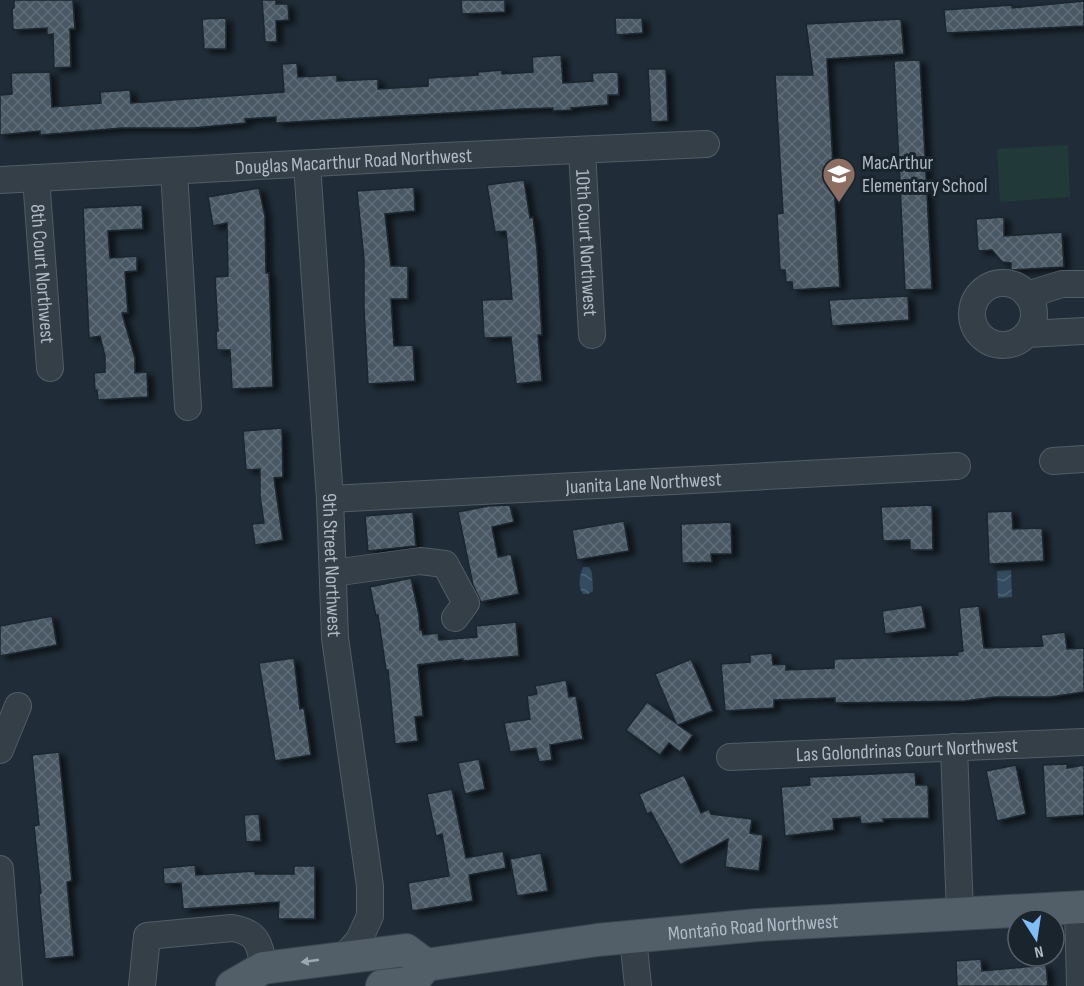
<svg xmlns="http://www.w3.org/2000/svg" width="1084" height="986" font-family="'Sofia Sans Condensed',sans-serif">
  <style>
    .garden { fill: #223939 }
    .water { fill: url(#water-waves) }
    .building { fill: url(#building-cross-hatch); stroke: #1b262f; stroke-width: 1.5; filter: url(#shadow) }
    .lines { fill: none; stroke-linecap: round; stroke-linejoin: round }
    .minor-casing { stroke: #515d66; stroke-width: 28 }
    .major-casing { stroke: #3d4852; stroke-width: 34 }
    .minor { stroke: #343f48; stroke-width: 26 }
    .major { stroke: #525e68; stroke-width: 32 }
    .oneway { fill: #9ca8b2 }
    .labels { text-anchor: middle; stroke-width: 6; stroke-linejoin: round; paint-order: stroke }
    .street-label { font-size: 20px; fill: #aebac5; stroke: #19242d }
    .poi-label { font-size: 20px; fill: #aebac5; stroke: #19242d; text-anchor: start }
  </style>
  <defs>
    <pattern id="water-waves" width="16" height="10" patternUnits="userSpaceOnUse" patternTransform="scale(1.5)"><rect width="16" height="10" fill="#344c5f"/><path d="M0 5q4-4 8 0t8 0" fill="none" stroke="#4f6474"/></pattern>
    <pattern id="building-cross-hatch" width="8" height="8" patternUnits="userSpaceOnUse" patternTransform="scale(1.5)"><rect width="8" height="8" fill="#485864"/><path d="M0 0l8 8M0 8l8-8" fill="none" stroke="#606e79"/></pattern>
    <filter id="shadow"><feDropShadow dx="6" dy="3.5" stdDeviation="3" flood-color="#0009"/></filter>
  </defs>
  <rect width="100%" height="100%" fill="#202d38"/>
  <polygon class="garden" points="1068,145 1070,197 1000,202 997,149"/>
  <g class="water">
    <path d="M 583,567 L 589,567 L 592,573 L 593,591 L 588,594 L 583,594 C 577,586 580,575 583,567 Z"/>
    <polygon points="1011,570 1012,597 998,598 997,571"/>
  </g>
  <g class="building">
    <polygon points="14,0 73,0 75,29 70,29 71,67 54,68 53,34 47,35 47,28 13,30 12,8 14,8"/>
    <polygon points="262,0 276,0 276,4 288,4 289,20 276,21 277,42 265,42"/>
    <polygon points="461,0 505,0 505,12 462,14"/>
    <polygon points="1084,1 1084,26 946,33 944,10 1012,5 1012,8"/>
    <polygon points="226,18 226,49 204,49 202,19"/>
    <polygon points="615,18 642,18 643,33 616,35"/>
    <polygon points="901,19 904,54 827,59 840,287 793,290 792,282 786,282 785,270 780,270 777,214 783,213 775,75 813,75 806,24"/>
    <polygon points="561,55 563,83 593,81 592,73 618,72 619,95 608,95 608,105 571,108 572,110 553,111 553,108 520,109 276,123 276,117 245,119 246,123 193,128 122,128 40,135 40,131 0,135 0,95 12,94 11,73 50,72 52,107 101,103 100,92 130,90 131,103 284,92 282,64 297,63 298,77 337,75 337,81 378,79 378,89 428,86 428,78 478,75 478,72 502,70 502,74 533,72 532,57"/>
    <polygon points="920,60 932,289 905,290 894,61"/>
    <polygon points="648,69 666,69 668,121 651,122"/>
    <polygon points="524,180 530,218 533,217 537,250 542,335 538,335 542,381 516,384 511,337 484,338 482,300 512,299 506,231 495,232 487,185"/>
    <polygon points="414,187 415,211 385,214 391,266 408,266 408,299 391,299 394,346 413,345 415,381 368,384 364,309 364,259 357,191"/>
    <polygon points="259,188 265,216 266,273 269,273 273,387 232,389 230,350 217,350 216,331 218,331 215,277 228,276 227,223 213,226 208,197"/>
    <polygon points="142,205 143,229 108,231 110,258 137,256 137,271 125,272 128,313 122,313 135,358 135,373 147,372 148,397 98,400 97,390 95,391 94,373 105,372 105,356 100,336 89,338 83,208"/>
    <polygon points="1004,217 1004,236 1062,232 1064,267 1011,270 1011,263 1002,262 992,250 978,251 976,219"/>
    <polygon points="908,296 909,320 832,326 829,300"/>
    <polygon points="282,428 283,477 274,478 283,540 255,545 252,524 264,523 260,496 260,469 246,470 243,431"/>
    <polygon points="510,505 514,522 492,527 498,557 511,554 519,594 481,602 473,585 458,512 488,506"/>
    <polygon points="932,505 933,550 910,550 910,540 883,541 881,507"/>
    <polygon points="1012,511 1013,529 1042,528 1044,561 989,564 987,512"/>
    <polygon points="413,512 416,546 368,551 365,516"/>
    <polygon points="624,521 629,551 577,560 572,530"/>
    <polygon points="731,522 732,554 711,554 712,562 682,563 681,524"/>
    <polygon points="411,578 419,615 420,630 422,630 423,635 438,633 439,640 477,637 476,626 516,622 519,656 463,661 463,659 418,665 423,716 415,717 418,741 395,744 388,670 386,670 378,615 376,616 370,587"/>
    <polygon points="922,605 926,628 885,634 882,611"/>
    <polygon points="979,606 984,648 1043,646 1041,635 1065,632 1067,649 1084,648 1084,692 1050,697 995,697 965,701 835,703 835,698 774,700 774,708 725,711 721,664 750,662 750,655 772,653 773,665 786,664 786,670 834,668 834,659 958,655 957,652 963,651 959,608"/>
    <polygon points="52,616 57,645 0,656 0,626"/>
    <polygon points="294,658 300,709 304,708 311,755 275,761 259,663"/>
    <polygon points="691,659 713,711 678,725 693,735 680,752 669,743 660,755 626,730 647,702 676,723 655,674"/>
    <polygon points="566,680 569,697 576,696 583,739 550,745 552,760 539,762 536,748 510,752 504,723 530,719 527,696 537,694 535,686"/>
    <polygon points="59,752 72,881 67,882 74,956 45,959 39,894 41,893 34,826 39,825 32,755"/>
    <polygon points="479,759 485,789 465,794 458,763"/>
    <polygon points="1067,764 1067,768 1084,765 1084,815 1046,818 1043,765"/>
    <polygon points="1016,765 1026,814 997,821 986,771"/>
    <polygon points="915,772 916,785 928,785 929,818 883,819 884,822 861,824 860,817 833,819 834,830 785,836 781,787 810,785 809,777"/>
    <polygon points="684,775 701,813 709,809 711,814 752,819 750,833 763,835 759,871 725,867 728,839 680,865 651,812 647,814 639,794"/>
    <polygon points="452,789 466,858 503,851 506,868 469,875 473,901 412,911 408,883 449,876 442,834 436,836 427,794"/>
    <polygon points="259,814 261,841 246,842 244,815"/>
    <polygon points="541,853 548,891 517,896 510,859"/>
    <polygon points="195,865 196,875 255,871 255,874 294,874 294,866 315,866 315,919 278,919 279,902 183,909 181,883 164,884 163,868"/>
    <polygon points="981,959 982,971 1046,965 1048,986 957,986 956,961"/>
  </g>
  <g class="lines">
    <defs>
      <g id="minor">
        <path id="s1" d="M 582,150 L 592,335"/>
        <path id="s2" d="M 307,164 L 330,499 L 335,638 L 370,886 L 370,916 L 359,940 L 344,957"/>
        <polyline points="174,171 188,407"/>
        <path id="s3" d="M 36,178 L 50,368"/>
        <path id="s4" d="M 0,180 L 424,157 L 706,144"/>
        <circle cx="1003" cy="314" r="31"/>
        <polyline points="1027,295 1062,284 1084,284"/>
        <polyline points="1027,334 1084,331"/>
        <polyline points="1053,461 1084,459"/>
        <path id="s5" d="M 330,499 L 957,466"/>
        <polyline points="333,573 420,561 445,564 466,603 455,618"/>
        <polyline points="954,747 960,915"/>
        <polyline points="0,750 18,706"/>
        <path id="s6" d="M 730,757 L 1084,742"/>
        <polyline points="0,869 9,986"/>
        <polyline points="1078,907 1080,986"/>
        <polyline points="633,938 638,986"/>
        <path d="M 142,986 L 147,936 L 232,928 C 257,932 261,944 263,968"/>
      </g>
      <g id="major">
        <polyline points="232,986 263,968 406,950 426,965"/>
        <path id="s7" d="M 382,986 L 411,983 L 426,965 L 597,940 L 758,925 L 1084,907"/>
      </g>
    </defs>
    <use href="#minor" class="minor-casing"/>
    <use href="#major" class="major-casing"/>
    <use href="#minor" class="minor"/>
    <use href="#major" class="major"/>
  </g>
  <defs><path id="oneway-solid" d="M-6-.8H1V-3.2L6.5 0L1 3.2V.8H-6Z" transform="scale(1.5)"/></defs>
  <use class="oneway" href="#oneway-solid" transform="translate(310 961) rotate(172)"/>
  <defs>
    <symbol id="school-pin" viewBox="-11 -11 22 30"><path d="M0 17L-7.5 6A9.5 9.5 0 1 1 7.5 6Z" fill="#8d6e63" stroke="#19242d"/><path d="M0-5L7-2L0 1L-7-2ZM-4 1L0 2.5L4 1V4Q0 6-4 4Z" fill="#fff"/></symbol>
  </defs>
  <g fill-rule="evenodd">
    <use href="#school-pin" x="820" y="155" width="38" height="52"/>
  </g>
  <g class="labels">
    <g class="street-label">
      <text dy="7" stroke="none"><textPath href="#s4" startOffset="354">Douglas Macarthur Road Northwest</textPath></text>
      <text dy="7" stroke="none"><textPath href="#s1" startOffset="93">10th Court Northwest</textPath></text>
      <text dy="7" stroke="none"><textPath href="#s3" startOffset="96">8th Court Northwest</textPath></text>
      <text dy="7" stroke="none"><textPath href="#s5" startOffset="314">Juanita Lane Northwest</textPath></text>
      <text dy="7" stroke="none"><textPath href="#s2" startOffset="402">9th Street Northwest</textPath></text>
      <text dy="7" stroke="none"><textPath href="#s6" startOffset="177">Las Golondrinas Court Northwest</textPath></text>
      <text dy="7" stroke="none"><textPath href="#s7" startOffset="382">Montaño Road Northwest</textPath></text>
    </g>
    <g class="poi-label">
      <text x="862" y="169">MacArthur<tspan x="862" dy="23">Elementary School</tspan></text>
    </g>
  </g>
  <g transform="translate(1036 938) rotate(168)"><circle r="28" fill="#19242d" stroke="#55606a" stroke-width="1.5"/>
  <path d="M0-4.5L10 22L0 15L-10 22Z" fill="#81bdf7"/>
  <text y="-9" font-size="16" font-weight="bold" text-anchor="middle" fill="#aebac5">N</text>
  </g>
</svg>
